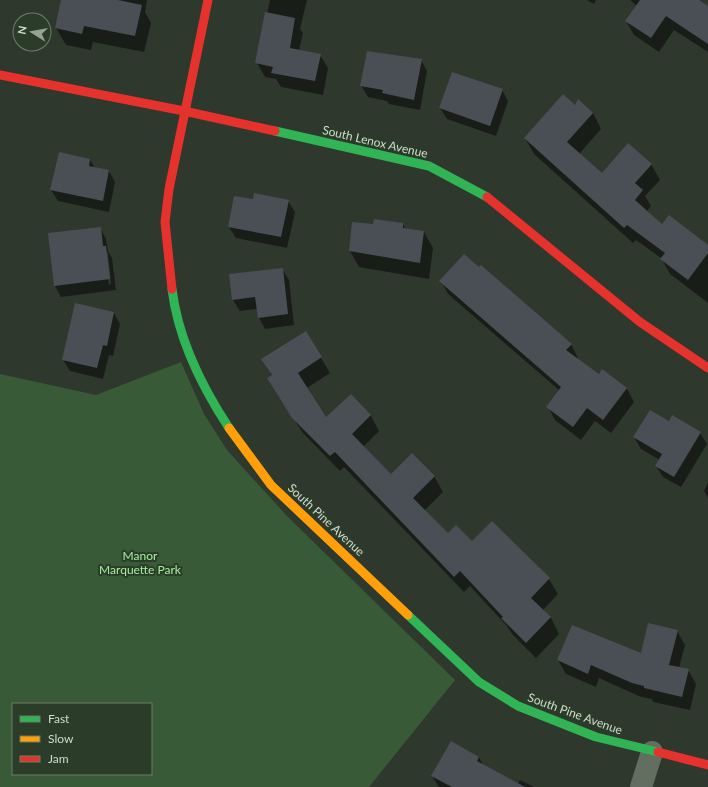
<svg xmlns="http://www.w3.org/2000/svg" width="708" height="787" font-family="Lato,sans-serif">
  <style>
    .green { fill: #385a37; fill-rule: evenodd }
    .shadow { fill: #0007; fill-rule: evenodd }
    .building { fill: #494f55 }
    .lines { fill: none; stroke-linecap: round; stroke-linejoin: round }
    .street { stroke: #616e60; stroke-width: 22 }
    .fast { stroke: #30b455; stroke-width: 9 }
    .slow { stroke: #ff9f0a; stroke-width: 9 }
    .jam { stroke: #e5322d; stroke-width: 9 }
    .labels { text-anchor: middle; stroke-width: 4; stroke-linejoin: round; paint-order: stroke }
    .street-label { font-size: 12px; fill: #d0dbcf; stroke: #2b3c29 }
    .park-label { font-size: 12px; fill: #a4ef9e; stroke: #2b3c29 }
  </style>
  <rect width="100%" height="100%" fill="#2e382d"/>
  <path class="green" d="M 181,362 L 204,414 L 227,450 L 287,516 L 455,680 L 369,787 L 0,787 L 0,374 L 96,395 ZM 13,704 L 151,704 L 151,774 L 13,774 Z"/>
  <g class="shadow">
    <polygon points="62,0 147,0 145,12 151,23 144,52 93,42 91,50 66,45 56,28"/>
    <polygon points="270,0 307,0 300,29 303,33 299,51 320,55 328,68 323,95 281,87 276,79 265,77 257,63"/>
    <polygon points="587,0 596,0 594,4"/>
    <polygon points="630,0 697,0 708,7 708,52 674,30 659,52 634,35 626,21 637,6"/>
    <polygon points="421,60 427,71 420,110 389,104 387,101 368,97 361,85"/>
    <polygon points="502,90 508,101 496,136 447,119 440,108"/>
    <polygon points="575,106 593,113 601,129 579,154 602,175 651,164 660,180 645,196 651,206 647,211 663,225 708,246 708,303 670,274 661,258 636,240 633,243 534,154 525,138"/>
    <polygon points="90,160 95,168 109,171 115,182 109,212 58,201 51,190"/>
    <polygon points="254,201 288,201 295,212 287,248 236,238 229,227"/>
    <polygon points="403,224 406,230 424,232 433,248 429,279 359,267 350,251 374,225"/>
    <path d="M 100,228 L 106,239 L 108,251 L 112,258 L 116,290 L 61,297 L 55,286 ZM 105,250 L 108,253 L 111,284 L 109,285 Z"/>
    <polygon points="282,269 289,280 294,325 265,329 259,318 257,309 240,311 233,300"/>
    <polygon points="441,281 571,344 578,358 577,359 599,376 603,371 627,389 634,402 611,433 595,421 581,440 555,420 548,407 560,391 448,294"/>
    <polygon points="114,313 120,324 113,356 109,355 103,379 70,371 63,360"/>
    <polygon points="306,333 330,373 307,388 326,419 351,395 371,416 379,431 363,447 391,476 434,476 443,492 424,511 448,534 472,542 549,579 558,594 543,610 551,618 559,634 536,658 512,634 507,626 470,586 464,592 344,467 340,471 303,433 277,394 272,376 263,359"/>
    <polygon points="669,423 700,433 707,444 681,487 663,477 656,466 660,460 641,449 634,437"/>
    <polygon points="708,482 708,498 704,491"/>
    <polygon points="677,631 685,645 679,668 688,670 696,684 690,710 653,702 652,699 641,697 599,678 596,687 566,674 558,660 642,654"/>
    <polygon points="479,757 483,765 518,784 520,780 534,787 439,787 432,776"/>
  </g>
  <g class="building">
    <polygon points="61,0 118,0 142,5 135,36 84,26 82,34 55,28"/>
    <polygon points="640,0 699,0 708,6 708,44 666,16 651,38 625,21"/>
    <polygon points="265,12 295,18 290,48 321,54 315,81 271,73 273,67 255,63"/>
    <polygon points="367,51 422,59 414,100 382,93 383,90 360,86"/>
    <polygon points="452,72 503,89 490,126 439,108"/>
    <polygon points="563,94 575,105 578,99 593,113 567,142 602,173 628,143 652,164 635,183 643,190 635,200 662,224 669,215 708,245 708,253 688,280 660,259 665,253 627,225 624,228 524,138"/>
    <polygon points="59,152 90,159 89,166 109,170 103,201 50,190"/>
    <polygon points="254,193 289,200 281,237 228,227 234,196 253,199"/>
    <polygon points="374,219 403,223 403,228 424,231 420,263 349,251 352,222 373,224"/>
    <polygon points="101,227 103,246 106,246 110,279 54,286 48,233"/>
    <polygon points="464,254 479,267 481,265 572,344 566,350 599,374 602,369 627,388 603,420 587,408 573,427 546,407 561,387 439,281"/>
    <polygon points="283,268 288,314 258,318 255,297 232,300 229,274"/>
    <polygon points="75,303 114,312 107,346 103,345 97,368 62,360"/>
    <polygon points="306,331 322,357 298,373 326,417 351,394 371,415 352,434 391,474 412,453 435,476 413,498 448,533 456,525 472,541 492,521 550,578 531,598 551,617 526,643 501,618 503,617 460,571 454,577 335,452 330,456 292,418 267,378 272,375 261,359"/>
    <polygon points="650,410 669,421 672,415 701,432 674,477 655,466 662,454 633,437"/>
    <polygon points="648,623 678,630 669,665 689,669 682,697 644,688 644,686 632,683 591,665 588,674 557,660 572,625 641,653"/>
    <polygon points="451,741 479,757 477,761 525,787 452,787 431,776"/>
  </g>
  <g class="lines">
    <polyline class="street" points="641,787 652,752"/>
    <g class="fast">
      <polyline points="275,131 429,166 487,197"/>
      <path d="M 172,289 C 178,339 202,387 229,428"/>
      <polyline points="408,615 479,682 518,706 596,737 658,752"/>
    </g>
    <polyline class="slow" points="229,428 271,485 408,615"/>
    <g class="jam">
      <polyline points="0,75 184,111 275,131"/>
      <polyline points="487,197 640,322 708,368"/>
      <polyline points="172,289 165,222 169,189 208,0"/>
      <polyline points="658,752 708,765"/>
    </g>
  </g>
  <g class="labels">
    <g class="street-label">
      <text transform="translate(375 142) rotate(13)" y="4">South Lenox Avenue</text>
      <text transform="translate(326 520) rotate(43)" y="4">South Pine Avenue</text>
      <text transform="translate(575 714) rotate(20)" y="4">South Pine Avenue</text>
    </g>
    <g class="park-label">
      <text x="140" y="560">Manor<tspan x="140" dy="14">Marquette Park</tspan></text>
    </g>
  </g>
  <rect x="12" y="703" width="140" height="72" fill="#2b3c29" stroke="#6d7c6b"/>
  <rect x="20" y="716" width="20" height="6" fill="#30b455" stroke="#6d7c6b"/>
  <text x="48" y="723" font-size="12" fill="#d0dbcf">Fast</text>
  <rect x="20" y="736" width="20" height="6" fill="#ff9f0a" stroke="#6d7c6b"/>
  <text x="48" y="743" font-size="12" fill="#d0dbcf">Slow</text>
  <rect x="20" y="756" width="20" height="6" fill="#e5322d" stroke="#6d7c6b"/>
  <text x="48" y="763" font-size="12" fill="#d0dbcf">Jam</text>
  <g transform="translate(32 32) rotate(281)"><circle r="19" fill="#2b3c29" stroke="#6d7c6b"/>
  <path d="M0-3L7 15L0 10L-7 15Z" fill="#97a296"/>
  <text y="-6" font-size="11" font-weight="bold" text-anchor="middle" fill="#d0dbcf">N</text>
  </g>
</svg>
